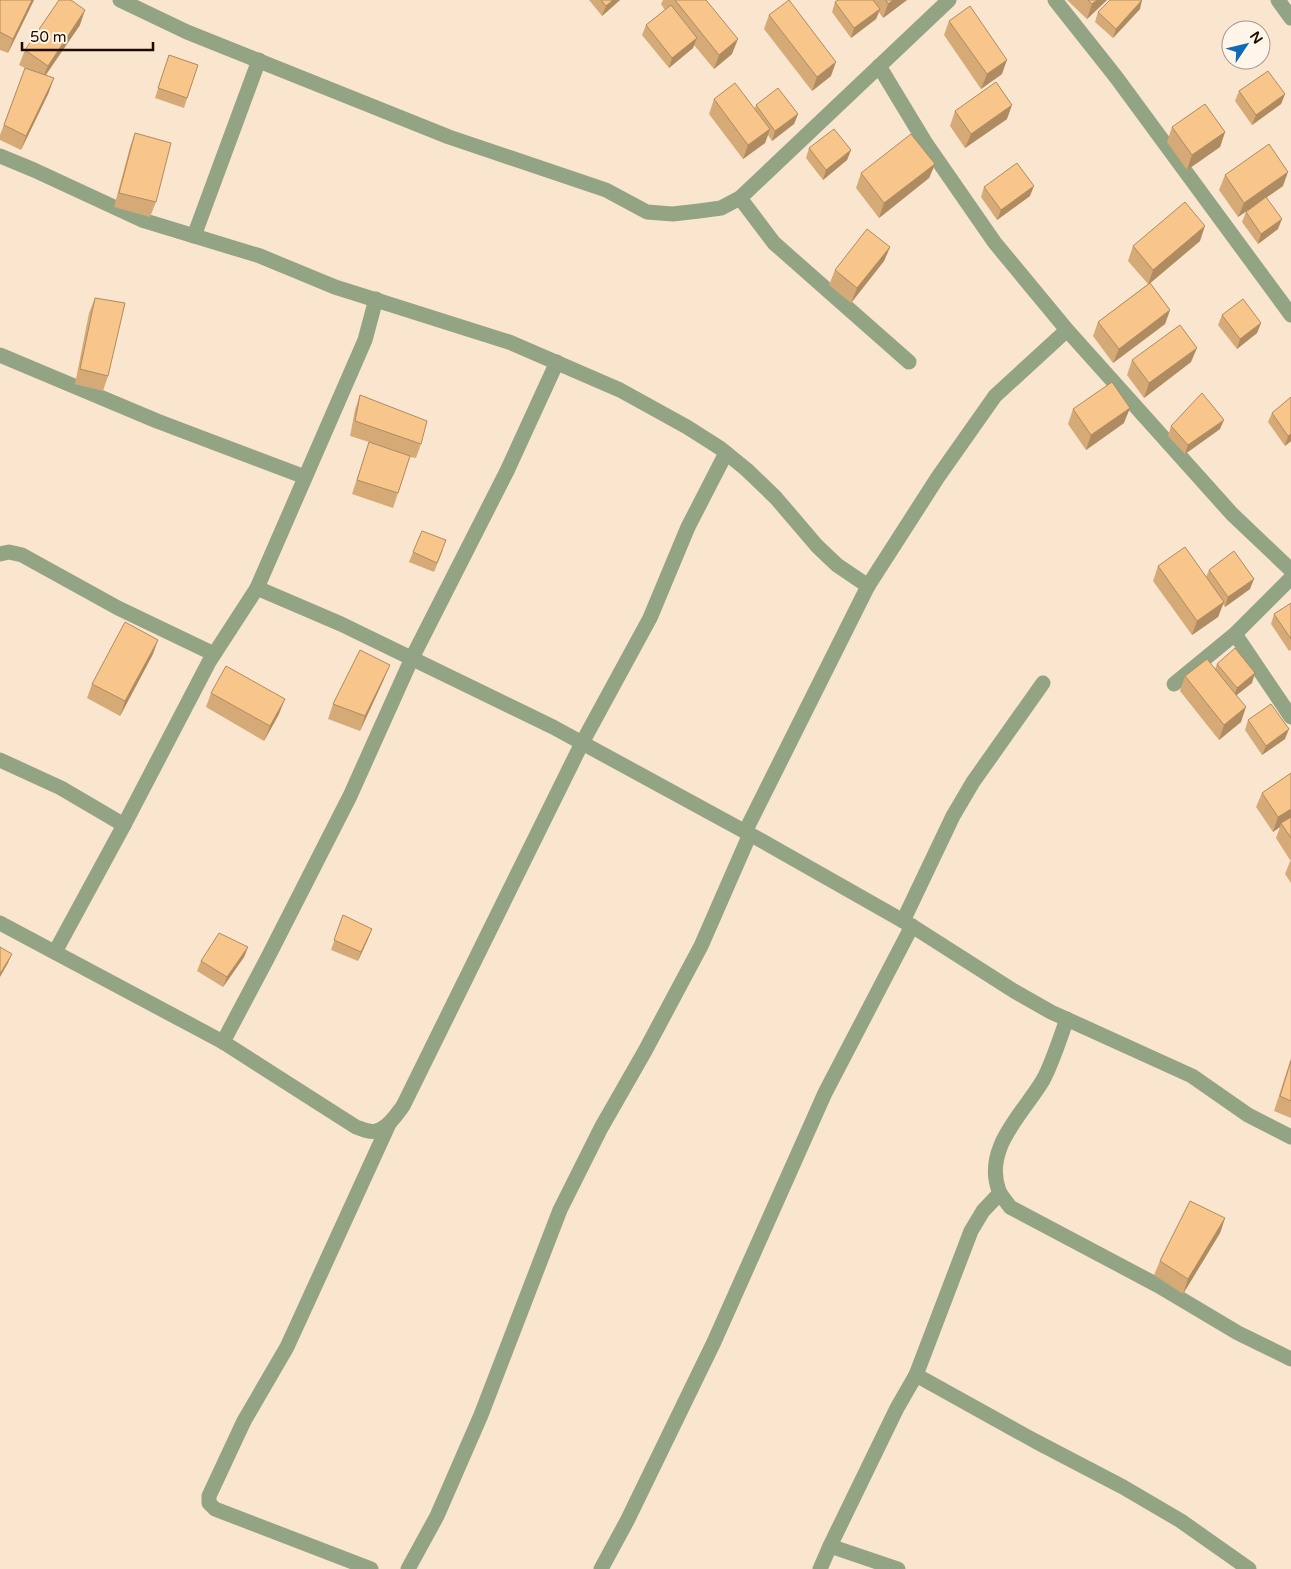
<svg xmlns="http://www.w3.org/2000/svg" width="1291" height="1569" font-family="'Varela Round',sans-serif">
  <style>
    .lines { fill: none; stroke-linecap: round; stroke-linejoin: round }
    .minor { stroke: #93a485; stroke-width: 15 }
    .wall { fill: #d5aa77 }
    .shaded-wall { fill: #ae8b61 }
    .building { fill: #f8c68a; stroke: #ae8b61 }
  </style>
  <rect width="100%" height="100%" fill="#fae6ce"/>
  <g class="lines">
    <g class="minor">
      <polyline points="120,0 187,32 449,137 606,190 647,212 673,214 699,211 721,208 740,198 949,0"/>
      <polyline points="1055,0 1116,77 1291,315"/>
      <polyline points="1278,0 1291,18"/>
      <polyline points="879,66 925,142 995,243 1067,330 1232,514 1291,570"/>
      <polyline points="0,156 34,170 142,220 260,256 335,287 509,342 620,390 687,427 720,448 747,470 776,498 817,546 837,565 868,586"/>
      <polyline points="740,198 774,243 909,362"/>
      <polyline points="194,236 259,60"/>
      <polyline points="0,355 157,421 305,477"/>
      <polyline points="0,554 9,552 22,555 118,608 214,654"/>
      <polyline points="257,588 341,624 553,727 764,842 912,926 1014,991 1051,1012 1192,1076 1248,1115 1291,1137"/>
      <polyline points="1235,634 1291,717"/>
      <polyline points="1174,684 1235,634 1291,578"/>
      <polyline points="0,760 61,788 124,825"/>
      <polyline points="745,832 868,586 938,477 995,396 1067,330"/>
      <polyline points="903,921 953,816 973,782 1043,683"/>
      <path d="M 0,923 L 223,1042 L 356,1127 C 362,1129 370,1133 376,1131 C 388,1128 396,1115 403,1106 L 582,743 L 650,618 L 688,527 L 726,453"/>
      <polyline points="55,952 124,825 209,662 257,588 365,340 376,299"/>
      <path d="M 1067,1019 C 1060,1038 1052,1064 1043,1080 C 1023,1114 983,1148 999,1191 C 1001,1196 1007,1202 1010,1207 L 1159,1286 L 1238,1333 L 1291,1359"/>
      <polyline points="223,1042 267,959 350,796 412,658 507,471 557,362"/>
      <polyline points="916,1375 1035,1441 1123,1487 1181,1521 1249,1569"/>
      <polyline points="830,1546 898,1569"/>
      <polyline points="371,1569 215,1509 209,1503 209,1496 244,1421 287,1347 389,1124"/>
      <polyline points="408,1569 437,1516 481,1415 560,1210 601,1128 645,1051 701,946 750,834"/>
      <polyline points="601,1569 627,1521 714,1342 825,1093 912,926"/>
      <polyline points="820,1569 830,1546 897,1408 916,1375 971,1231 983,1211 1000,1193"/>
    </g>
  </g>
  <g class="wall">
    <polygon points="0,0 34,0 8,53 0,50"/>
    <polygon points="589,0 620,0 602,16"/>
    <polygon points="663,0 706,0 732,54 714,69 694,45 693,48 669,68 642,35 646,25 665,10 661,4"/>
    <polygon points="838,0 907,0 883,18 879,12 876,19 851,38 832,12 835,2"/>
    <polygon points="1067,0 1107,0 1087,19"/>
    <polygon points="1140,9 1113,38 1095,22 1098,12"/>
    <polygon points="769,15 831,76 812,91 764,29"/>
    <polygon points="949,21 1002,74 981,89 944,35"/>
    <polygon points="80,25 46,75 49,92 21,150 0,140 0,135 25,68 19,65 25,50"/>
    <polygon points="169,55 198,65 184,108 155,98"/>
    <polygon points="1239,91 1285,94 1281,104 1252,125 1235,101"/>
    <polygon points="714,99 755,108 756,105 798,114 794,124 772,141 768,135 765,143 743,159 709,114"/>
    <polygon points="955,111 1007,119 965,148 950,126"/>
    <polygon points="1172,127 1225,132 1220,147 1187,170 1167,142"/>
    <polygon points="135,133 156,202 150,217 114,207 130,147"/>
    <polygon points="809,148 851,150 847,160 823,180 806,158"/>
    <polygon points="935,164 929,178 879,218 856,188 861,173"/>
    <polygon points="1225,175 1283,186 1266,198 1278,229 1258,244 1242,222 1246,212 1251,208 1238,217 1219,190"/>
    <polygon points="984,187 1030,196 997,220 981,197"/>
    <polygon points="1200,241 1150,283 1170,310 1165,324 1113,363 1093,336 1098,322 1148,284 1128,261 1133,246"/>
    <polygon points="890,247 884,261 851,303 829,285 835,270"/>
    <polygon points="95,298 108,376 103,391 75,384 89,313"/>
    <polygon points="1222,315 1261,323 1257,333 1237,349 1218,325"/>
    <polygon points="1132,360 1191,362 1144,398 1127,375"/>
    <polygon points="360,395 421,444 416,458 410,457 393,508 352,494 369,442 350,436 355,410"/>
    <polygon points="1291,397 1291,441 1285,446 1268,422 1272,413"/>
    <polygon points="1073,409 1124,423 1086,450 1068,424"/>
    <polygon points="1171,426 1220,429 1185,454 1168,436"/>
    <polygon points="443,550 434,572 409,562 413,552"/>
    <polygon points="1158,566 1206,577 1209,570 1250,589 1225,607 1223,604 1218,617 1192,635 1153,581"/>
    <polygon points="1291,603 1291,650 1289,651 1271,624 1274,614"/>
    <polygon points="153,654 120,716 87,698 92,684"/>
    <polygon points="1217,664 1252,683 1236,695 1241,722 1219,740 1180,691 1185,676 1215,669"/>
    <polygon points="384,679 360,731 328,719 333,704"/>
    <polygon points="211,693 279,714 264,741 206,707"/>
    <polygon points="1248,720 1285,739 1262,755 1245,730"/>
    <polygon points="1291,773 1291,859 1290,860 1276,838 1280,827 1273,832 1256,807 1262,793"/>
    <polygon points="1291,859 1291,883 1285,874"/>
    <polygon points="343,915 368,939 358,961 331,950"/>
    <polygon points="248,947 244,957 223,987 197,971 201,961"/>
    <polygon points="1291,1058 1291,1118 1274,1111"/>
    <polygon points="1225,1218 1220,1233 1183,1294 1154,1275 1160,1261"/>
  </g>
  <g class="shaded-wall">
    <polygon points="32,0 34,0 8,53 13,39"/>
    <polygon points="613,0 620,0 602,16 606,6"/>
    <polygon points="893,0 907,0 883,18 888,4"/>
    <polygon points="1097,0 1107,0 1087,19 1092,4"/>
    <polygon points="1142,0 1140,9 1113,38 1116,29"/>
    <polygon points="880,9 876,19 851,38 854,28"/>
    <polygon points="85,10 80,25 42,80 48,66"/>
    <polygon points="697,38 693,48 669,68 672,58"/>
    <polygon points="738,39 732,54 714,69 719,55"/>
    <polygon points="1007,60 1002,74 981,89 987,74"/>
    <polygon points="836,62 831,76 812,91 817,77"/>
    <polygon points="54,78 49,92 21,150 26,136"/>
    <polygon points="1285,94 1281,104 1252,125 1256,115"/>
    <polygon points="1012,105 1007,119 965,148 971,134"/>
    <polygon points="798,114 794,124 772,141 775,131"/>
    <polygon points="770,129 765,143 743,159 748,145"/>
    <polygon points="1225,132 1220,147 1187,170 1192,155"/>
    <polygon points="851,150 847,160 823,180 826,170"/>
    <polygon points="935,164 929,178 879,218 884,203"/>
    <polygon points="1288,172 1283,186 1238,217 1244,203"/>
    <polygon points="1034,186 1030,196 997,220 1001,210"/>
    <polygon points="1282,219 1278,229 1258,244 1261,234"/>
    <polygon points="1205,226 1200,241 1148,285 1153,270"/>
    <polygon points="890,247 884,261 851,303 857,288"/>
    <polygon points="1170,310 1165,324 1113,363 1119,349"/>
    <polygon points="1261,323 1257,333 1237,349 1240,339"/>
    <polygon points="1197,348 1191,362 1144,398 1149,383"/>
    <polygon points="1130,408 1124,423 1086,450 1091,435"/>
    <polygon points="1224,420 1220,429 1185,454 1188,445"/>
    <polygon points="1291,434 1291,441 1285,446 1288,436"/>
    <polygon points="1254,579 1250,589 1225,607 1228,597"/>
    <polygon points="1224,602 1218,617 1192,635 1197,621"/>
    <polygon points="158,640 153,654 120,716 125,701"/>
    <polygon points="390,665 384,679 360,731 365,716"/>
    <polygon points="1255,673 1252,683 1233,698 1237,688"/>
    <polygon points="285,699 279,714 264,741 270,726"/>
    <polygon points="1246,707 1241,722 1219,740 1224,725"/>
    <polygon points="1289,729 1285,739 1262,755 1266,746"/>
    <polygon points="1291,809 1291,820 1281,823 1280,827 1273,832 1278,817"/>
    <polygon points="372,929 368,939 358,961 361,952"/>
    <polygon points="248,947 244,957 223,987 227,977"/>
    <polygon points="12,954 8,963 0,977 0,974"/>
    <polygon points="1225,1218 1220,1233 1183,1294 1188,1279"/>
  </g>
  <g class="building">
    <polygon points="0,0 32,0 13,39 0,32"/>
    <polygon points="59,0 71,0 85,10 48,66 25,50"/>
    <polygon points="601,0 613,0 606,6"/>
    <polygon points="675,0 706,0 738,39 719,55"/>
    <polygon points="789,0 836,62 817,77 769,15"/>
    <polygon points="838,0 873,0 880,9 854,28 835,2"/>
    <polygon points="886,0 893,0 888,4"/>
    <polygon points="1088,0 1097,0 1092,4"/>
    <polygon points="1110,0 1142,0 1116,29 1098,12"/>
    <polygon points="671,5 697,38 672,58 646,25"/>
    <polygon points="970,6 1007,60 987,74 949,21"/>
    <polygon points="169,55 198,65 187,98 158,88"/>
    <polygon points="25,68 54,78 26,136 4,125"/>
    <polygon points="1268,71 1285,94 1256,115 1239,91"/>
    <polygon points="996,82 1012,105 971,134 955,111"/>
    <polygon points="735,83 770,129 748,145 714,99"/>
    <polygon points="778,88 798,114 775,131 756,105"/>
    <polygon points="1205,104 1225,132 1192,155 1172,127"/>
    <polygon points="834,129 851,150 826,170 809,148"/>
    <polygon points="135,133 171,143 156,202 119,193"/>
    <polygon points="911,134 935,164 884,203 861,173"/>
    <polygon points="1269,144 1288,172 1244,203 1225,175"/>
    <polygon points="1017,163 1034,186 1001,210 984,187"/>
    <polygon points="1266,197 1282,219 1261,234 1246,212"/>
    <polygon points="1185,202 1205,226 1153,270 1133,246"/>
    <polygon points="867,229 890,247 857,288 835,270"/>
    <polygon points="1150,283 1170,310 1119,349 1098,322"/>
    <polygon points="95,298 125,303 108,376 80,369"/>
    <polygon points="1243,299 1261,323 1240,339 1222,315"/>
    <polygon points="1180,325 1197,348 1149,383 1132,360"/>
    <polygon points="1112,382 1130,408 1091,435 1073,409"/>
    <polygon points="1202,393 1224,420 1188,445 1171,426"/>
    <polygon points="360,395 427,421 421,444 355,421"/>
    <polygon points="1291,397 1291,434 1288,436 1272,413"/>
    <polygon points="369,442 410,456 398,493 357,480"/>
    <polygon points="422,531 446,540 437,563 413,552"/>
    <polygon points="1185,547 1224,602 1197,621 1158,566"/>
    <polygon points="1234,551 1254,579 1228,597 1209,570"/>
    <polygon points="1291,603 1291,639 1274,614"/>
    <polygon points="125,622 158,640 125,701 92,684"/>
    <polygon points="1235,648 1255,673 1237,688 1217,664"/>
    <polygon points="360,650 390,665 365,716 333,704"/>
    <polygon points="1207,659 1246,707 1224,725 1185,676"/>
    <polygon points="226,666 285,699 270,726 211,693"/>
    <polygon points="1271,704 1289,729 1266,746 1248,720"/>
    <polygon points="1291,773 1291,809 1278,817 1262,793"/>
    <polygon points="1291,817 1291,838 1281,823"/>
    <polygon points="343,915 372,929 361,952 334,940"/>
    <polygon points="219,933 248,947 227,977 201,961"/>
    <polygon points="0,947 12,954 0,974"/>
    <polygon points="1291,1061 1291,1101 1280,1096"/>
    <polygon points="1190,1201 1225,1218 1188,1279 1160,1261"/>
  </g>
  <g transform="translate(1246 45) rotate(55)"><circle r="24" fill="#fff5e9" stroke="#a4978c"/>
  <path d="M0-4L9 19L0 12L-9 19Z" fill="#0e6bb8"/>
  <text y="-8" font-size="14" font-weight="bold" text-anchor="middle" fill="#1c0b00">N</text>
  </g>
  <path d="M22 42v8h131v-8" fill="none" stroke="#1c0b00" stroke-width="2.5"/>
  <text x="30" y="42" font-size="15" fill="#1c0b00" stroke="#fff5e9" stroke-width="4" paint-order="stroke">50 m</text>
</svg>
